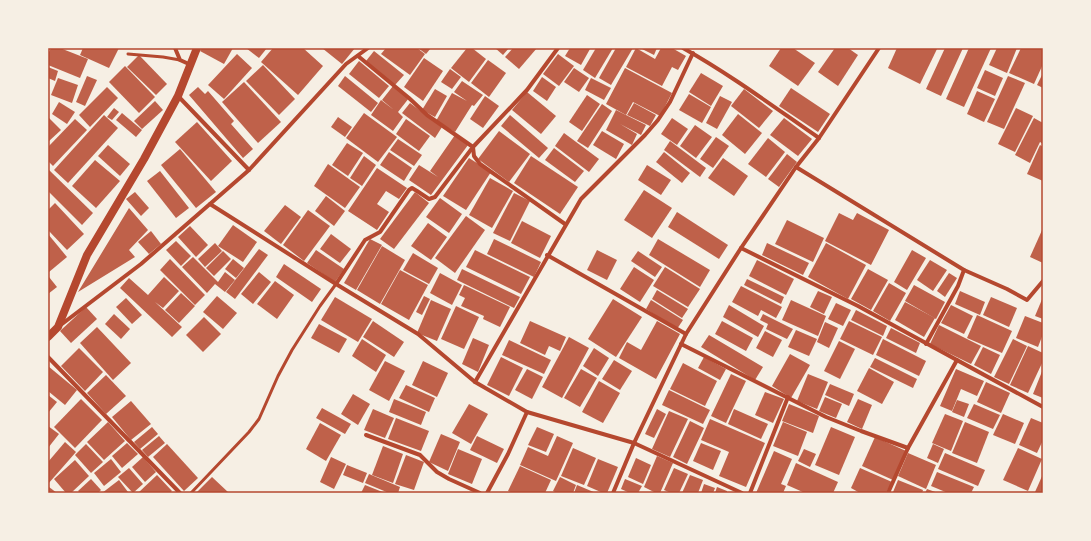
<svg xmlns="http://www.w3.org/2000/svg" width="1091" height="541" font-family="'Work Sans',sans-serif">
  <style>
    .building { fill: #bf614a }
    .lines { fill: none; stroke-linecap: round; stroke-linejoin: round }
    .service { stroke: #b5482f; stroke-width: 3 }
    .minor { stroke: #b5482f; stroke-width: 4 }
    .secondary { stroke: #b5482f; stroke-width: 8 }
    .neatline { fill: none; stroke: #b5482f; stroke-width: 1.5 }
  </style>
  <rect width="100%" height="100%" fill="#f6efe4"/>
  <g class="building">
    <polygon points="51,48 60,48 88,59 80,78 48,65 48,54"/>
    <polygon points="83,48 119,48 109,68 80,55"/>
    <polygon points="202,48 233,48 224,64 200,51"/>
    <polygon points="246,48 267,48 259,58"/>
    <polygon points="273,48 303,48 323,66 298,95 261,62"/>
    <polygon points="322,48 355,48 342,64"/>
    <polygon points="386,48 417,48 425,54 410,75 381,54"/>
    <polygon points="418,48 431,48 426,54"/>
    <polygon points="467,48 472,48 486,59 469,82 451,68"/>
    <polygon points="495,48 509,48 503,55"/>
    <polygon points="513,48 537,48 519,69 505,57"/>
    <polygon points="570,48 590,49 581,65 565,56"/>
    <polygon points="596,48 613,48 595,78 583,70"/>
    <polygon points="616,48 633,48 611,85 599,78"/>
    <polygon points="636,48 655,59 661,48 672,48 686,56 678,70 672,67 662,86 626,67"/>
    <polygon points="640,48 657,48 654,55"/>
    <polygon points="781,48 793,48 815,63 798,86 769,66"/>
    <polygon points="835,48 848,48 858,55 838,86 818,72"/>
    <polygon points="897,48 937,49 920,84 888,68"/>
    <polygon points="945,48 963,48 941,96 926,89"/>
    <polygon points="969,48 991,48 964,107 946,99"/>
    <polygon points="997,48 1017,48 1007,73 989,65"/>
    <polygon points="1021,48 1043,48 1043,64 1034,84 1009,73"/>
    <polygon points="374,51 404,75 395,85 366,61"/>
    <polygon points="237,54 252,68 224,99 208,85"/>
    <polygon points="558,54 574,66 559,86 543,74"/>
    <polygon points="139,55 167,84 156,95 127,67"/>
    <polygon points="424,58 443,71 423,101 404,87"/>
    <polygon points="488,60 506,73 489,97 471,83"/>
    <polygon points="359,61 389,86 379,98 349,74"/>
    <polygon points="263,65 295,99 279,115 246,81"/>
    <polygon points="125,66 155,97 139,113 109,82"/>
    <polygon points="48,67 58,71 55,81 48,78"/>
    <polygon points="574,68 589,78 579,92 564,82"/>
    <polygon points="625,68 672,93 660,116 633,102 626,115 606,104"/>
    <polygon points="450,69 461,77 452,89 441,82"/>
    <polygon points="985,70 1003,78 995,96 977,88"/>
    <polygon points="701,73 723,86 711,106 689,92"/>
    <polygon points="1043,73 1043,88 1037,85"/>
    <polygon points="87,76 97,80 85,106 76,102"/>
    <polygon points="345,76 378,103 371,112 338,86"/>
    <polygon points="1008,76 1025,83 1004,129 987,122"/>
    <polygon points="542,77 556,87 547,101 533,91"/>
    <polygon points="58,78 78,85 72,103 51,95"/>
    <polygon points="591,78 611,88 604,100 585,90"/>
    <polygon points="462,81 483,95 474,106 472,105 455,132 436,121 452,93 467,101 454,92"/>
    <polygon points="244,82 281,122 258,143 222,102"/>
    <polygon points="393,86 409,98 398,112 403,117 393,131 371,115 381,100 394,110 382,100"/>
    <polygon points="107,87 118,98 90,127 79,115"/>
    <polygon points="198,87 205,94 208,91 234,121 231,124 253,149 243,158 189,95"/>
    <polygon points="791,88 830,114 818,132 779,106"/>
    <polygon points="435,89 447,96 435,117 422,110"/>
    <polygon points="744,89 773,111 759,128 731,106"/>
    <polygon points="977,91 995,99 984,122 967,114"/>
    <polygon points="527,92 556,116 541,134 512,110"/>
    <polygon points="689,94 711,107 702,123 679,110"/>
    <polygon points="587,95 600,104 582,131 569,122"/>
    <polygon points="485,96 499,106 483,128 470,119"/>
    <polygon points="720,96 732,102 717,129 706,123"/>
    <polygon points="155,101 163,110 142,129 134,121"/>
    <polygon points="59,102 75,112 67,124 52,114"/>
    <polygon points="410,103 442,127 435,138 402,113"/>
    <polygon points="634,103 656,115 650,126 627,115"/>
    <polygon points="602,104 612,111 588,148 577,141"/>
    <polygon points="114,108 119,112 112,120 107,117"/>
    <polygon points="1016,108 1033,116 1015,152 998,144"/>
    <polygon points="616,110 646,125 641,135 620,124 637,134 632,145 606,130"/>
    <polygon points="122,113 142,130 136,137 116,120"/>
    <polygon points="364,113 397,137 378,162 346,138"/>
    <polygon points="738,114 762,133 745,154 722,135"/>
    <polygon points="104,115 118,128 68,183 54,170"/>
    <polygon points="510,115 548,148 539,158 501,126"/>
    <polygon points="48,117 61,130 48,142"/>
    <polygon points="338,117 352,127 345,137 331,127"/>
    <polygon points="672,118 688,129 677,145 661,134"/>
    <polygon points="784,118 812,139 798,156 770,135"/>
    <polygon points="1034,118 1043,123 1043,144 1040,142 1030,163 1015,155"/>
    <polygon points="75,119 87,130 53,166 48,161 48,147"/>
    <polygon points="406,119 430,136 419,151 396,134"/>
    <polygon points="197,122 232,161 211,181 175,142"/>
    <polygon points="695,125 712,137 696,158 680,146"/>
    <polygon points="499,131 530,154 509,182 478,159"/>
    <polygon points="602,131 624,144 616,159 593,145"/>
    <polygon points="564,133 599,159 589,172 555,146"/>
    <polygon points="455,135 468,145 431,195 409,180 419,165 438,177 430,171"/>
    <polygon points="716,137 729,146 713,168 700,159"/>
    <polygon points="768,138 785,152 766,177 748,164"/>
    <polygon points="398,139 422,155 414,166 390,150"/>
    <polygon points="670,141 706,168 700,177 664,150"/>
    <polygon points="347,143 363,153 348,176 332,165"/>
    <polygon points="108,145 130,164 120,176 98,156"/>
    <polygon points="1040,145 1043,147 1043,181 1027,174"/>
    <polygon points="554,148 584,171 575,182 545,160"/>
    <polygon points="180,149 216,192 196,208 161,165"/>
    <polygon points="389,152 412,168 404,181 380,165"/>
    <polygon points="664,152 690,173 682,183 656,162"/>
    <polygon points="787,154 797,162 779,187 768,179"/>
    <polygon points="364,156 376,165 362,186 350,178"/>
    <polygon points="531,156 578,187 560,214 514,183"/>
    <polygon points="469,158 491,172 466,210 443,196"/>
    <polygon points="723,158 748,176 734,196 708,178"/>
    <polygon points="95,160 120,181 96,208 72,186"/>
    <polygon points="328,164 360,187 345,208 314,186"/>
    <polygon points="647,165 671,180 661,195 638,180"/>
    <polygon points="377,168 407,188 399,199 386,191 377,204 389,212 377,230 348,211"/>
    <polygon points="48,169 93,213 82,225 48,191"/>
    <polygon points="160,171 189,208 176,218 147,181"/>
    <polygon points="490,178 513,191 492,228 469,215"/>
    <polygon points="644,190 672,208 652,238 624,220"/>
    <polygon points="135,192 149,208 141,216 126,199"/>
    <polygon points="415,192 429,203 394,249 380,239"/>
    <polygon points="514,193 530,201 510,241 493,233"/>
    <polygon points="326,196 345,211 334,226 315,211"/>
    <polygon points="440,198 462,214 449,233 426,217"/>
    <polygon points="55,203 84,234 67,250 48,230 48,210"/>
    <polygon points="285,205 301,217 281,244 264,231"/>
    <polygon points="129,208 148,230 129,250 135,257 78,292"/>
    <polygon points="308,210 330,226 304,261 283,245"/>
    <polygon points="677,212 728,245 719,259 668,227"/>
    <polygon points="839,213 853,220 857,213 889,230 871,265 825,241"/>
    <polygon points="466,216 485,230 455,273 435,258"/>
    <polygon points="787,220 824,238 813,262 775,244"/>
    <polygon points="522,221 551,236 540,258 511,243"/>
    <polygon points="428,223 447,237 431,260 411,246"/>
    <polygon points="233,225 257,242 243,262 218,246"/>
    <polygon points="190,226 208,245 196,257 178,237"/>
    <polygon points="1043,228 1043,263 1030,257"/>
    <polygon points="151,231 161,244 149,254 138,242"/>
    <polygon points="48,234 67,257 49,272 48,271"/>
    <polygon points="331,234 351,249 340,263 320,249"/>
    <polygon points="370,239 382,245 356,290 344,283"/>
    <polygon points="494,239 541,262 534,277 487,254"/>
    <polygon points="658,239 710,270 700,287 649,255"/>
    <polygon points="176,241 191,256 181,266 166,250"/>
    <polygon points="215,243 222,251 205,267 198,259"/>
    <polygon points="767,243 809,263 803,275 762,255"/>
    <polygon points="826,243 866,265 848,299 808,277"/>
    <polygon points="382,246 405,260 380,304 357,290"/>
    <polygon points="259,249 268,255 235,299 226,292"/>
    <polygon points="316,250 344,269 335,282 307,263"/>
    <polygon points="475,250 530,277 521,294 466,267"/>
    <polygon points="597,250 617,260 607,280 587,270"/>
    <polygon points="912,250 926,258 907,290 894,282"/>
    <polygon points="223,251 231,259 214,276 206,268"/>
    <polygon points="638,251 662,267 655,277 631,261"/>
    <polygon points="413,253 438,268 429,284 403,270"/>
    <polygon points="193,257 218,282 225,272 235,280 225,292 215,284 207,293 182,267"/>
    <polygon points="170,259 205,295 195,305 160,270"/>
    <polygon points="233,259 244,268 236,278 225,269"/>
    <polygon points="757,260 794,279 786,295 749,276"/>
    <polygon points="930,260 947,270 933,291 917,280"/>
    <polygon points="284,264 321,289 312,302 276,277"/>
    <polygon points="634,267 654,280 640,302 620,289"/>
    <polygon points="665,267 700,289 688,307 653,286"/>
    <polygon points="462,269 520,297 514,308 457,280"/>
    <polygon points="868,269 888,280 871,310 851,299"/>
    <polygon points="400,270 428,285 409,320 381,304"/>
    <polygon points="259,272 271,282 253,304 241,294"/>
    <polygon points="440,273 462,285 452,305 430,293"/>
    <polygon points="949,273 957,278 945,297 937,291"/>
    <polygon points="48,277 49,277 57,287 48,294"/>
    <polygon points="164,277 179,291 163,308 155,302 182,327 172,337 120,288 129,278 148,295"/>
    <polygon points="747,279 784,297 781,304 744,285"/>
    <polygon points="275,281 294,295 277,319 257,304"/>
    <polygon points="889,283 906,293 890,321 873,311"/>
    <polygon points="464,285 510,307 500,327 483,319 484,316 461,306 465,298 459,295"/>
    <polygon points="914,285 945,302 936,319 905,301"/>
    <polygon points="741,286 782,307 776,318 761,310 758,316 732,302"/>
    <polygon points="657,290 688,309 682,318 652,299"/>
    <polygon points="818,291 832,297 824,314 810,307"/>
    <polygon points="960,291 985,302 980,315 955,304"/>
    <polygon points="181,293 195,306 179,323 165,310"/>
    <polygon points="217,296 237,313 223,329 203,312"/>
    <polygon points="424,296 430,299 422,315 416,312"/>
    <polygon points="335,297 372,319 358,342 321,320"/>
    <polygon points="991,297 1017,308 1009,327 983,315"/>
    <polygon points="1043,297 1043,319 1035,316"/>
    <polygon points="126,298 142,315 132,324 116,307"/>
    <polygon points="613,299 642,317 616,357 588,339"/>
    <polygon points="431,300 451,309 437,341 417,333"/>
    <polygon points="651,300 683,320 677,329 646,309"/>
    <polygon points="791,300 826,316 818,336 782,320"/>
    <polygon points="905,302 935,318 924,337 895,320"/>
    <polygon points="836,303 851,310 843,326 828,319"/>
    <polygon points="729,305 764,326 758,337 723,317"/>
    <polygon points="951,305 973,316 964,334 941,323"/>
    <polygon points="456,306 479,317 464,349 441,339"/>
    <polygon points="86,307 97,319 71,343 60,331"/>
    <polygon points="856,310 887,326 883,336 851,320"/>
    <polygon points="114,314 130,329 121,339 105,324"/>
    <polygon points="763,314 793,329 787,339 766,329 768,324 760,320"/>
    <polygon points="977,315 1012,331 1002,353 967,338"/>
    <polygon points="1025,316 1043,323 1043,334 1038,347 1016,338"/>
    <polygon points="204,317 221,334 203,352 186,335"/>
    <polygon points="373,321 404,342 394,357 363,337"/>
    <polygon points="530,321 566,337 560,351 549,346 545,355 520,343"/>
    <polygon points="657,321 680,334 656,379 619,358 627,342 641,350"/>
    <polygon points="722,321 753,338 746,351 715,334"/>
    <polygon points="849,321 882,337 873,355 840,339"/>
    <polygon points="825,322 838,328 829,348 817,342"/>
    <polygon points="319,324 347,339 339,353 311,338"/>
    <polygon points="939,325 981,346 971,364 930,344"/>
    <polygon points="97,327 131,363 113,380 80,343"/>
    <polygon points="891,328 920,343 916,353 886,338"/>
    <polygon points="796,330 817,339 809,356 788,347"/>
    <polygon points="765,331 782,340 773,357 756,348"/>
    <polygon points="709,335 763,367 755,380 701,347"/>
    <polygon points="569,337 589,348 562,398 542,387"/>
    <polygon points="473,338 489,345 478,372 462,364"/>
    <polygon points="362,339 386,355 376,372 352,356"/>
    <polygon points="883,339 926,361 919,376 876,355"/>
    <polygon points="1013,339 1027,346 1009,384 994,377"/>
    <polygon points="509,340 551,360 544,374 502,355"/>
    <polygon points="839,341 855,349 840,379 824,371"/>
    <polygon points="1028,346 1043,353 1043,361 1028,393 1010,385"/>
    <polygon points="983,347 1000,355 991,374 974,365"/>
    <polygon points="79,348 103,372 85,391 61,366"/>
    <polygon points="594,348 609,358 598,376 583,366"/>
    <polygon points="790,354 810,365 791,398 772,386"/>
    <polygon points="501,357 523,368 509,396 487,385"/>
    <polygon points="704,357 726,369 720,380 698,368"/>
    <polygon points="875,358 917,379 913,388 870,367"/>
    <polygon points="614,360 632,371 620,390 602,379"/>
    <polygon points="385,361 405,371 389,401 369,390"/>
    <polygon points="423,361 448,373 437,397 412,385"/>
    <polygon points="683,363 717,381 705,406 670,389"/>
    <polygon points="48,366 77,390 65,405 48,391"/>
    <polygon points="869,368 894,382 882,404 857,391"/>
    <polygon points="527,369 543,377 532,399 515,390"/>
    <polygon points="581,369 597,378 580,407 564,398"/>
    <polygon points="956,369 984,381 977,396 961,389 952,411 940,406"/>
    <polygon points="1043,369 1043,398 1033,394"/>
    <polygon points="731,374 746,381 726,423 711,416"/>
    <polygon points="808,374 828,382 817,409 797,401"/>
    <polygon points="106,375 126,396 106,414 87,393"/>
    <polygon points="599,381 620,393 603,423 582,412"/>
    <polygon points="986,382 1010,393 1001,413 977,402"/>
    <polygon points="830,384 854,394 849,406 825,395"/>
    <polygon points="406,385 435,398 429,412 399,398"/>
    <polygon points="669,390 710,410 703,424 662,405"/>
    <polygon points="765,392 784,399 773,423 755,415"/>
    <polygon points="353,394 370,404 358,425 341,414"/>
    <polygon points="48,395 57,402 48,413"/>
    <polygon points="825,397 842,404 836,418 819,411"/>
    <polygon points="81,399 102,420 75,448 54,427"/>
    <polygon points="394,399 426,412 421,425 389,412"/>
    <polygon points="858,399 872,405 862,429 847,422"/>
    <polygon points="957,400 969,404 964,417 952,412"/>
    <polygon points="131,401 151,424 131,440 112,417"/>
    <polygon points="469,404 488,414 471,444 452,433"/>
    <polygon points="789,404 819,416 813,433 782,421"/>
    <polygon points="974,404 1000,415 993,429 967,418"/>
    <polygon points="322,408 351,424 345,434 316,418"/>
    <polygon points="373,409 394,418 385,438 364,430"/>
    <polygon points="657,409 666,414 654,438 645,434"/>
    <polygon points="734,409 768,424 761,439 728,424"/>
    <polygon points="669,411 688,419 670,457 652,449"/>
    <polygon points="945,414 963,421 951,451 932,443"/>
    <polygon points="1003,414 1024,423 1015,444 993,435"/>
    <polygon points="396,418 429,431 421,451 388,439"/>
    <polygon points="1031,418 1043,423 1043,440 1037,453 1019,445"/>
    <polygon points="710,419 765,443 746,487 719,476 729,452 701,440"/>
    <polygon points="690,421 704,428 687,464 673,457"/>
    <polygon points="108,422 125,441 104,460 87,442"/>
    <polygon points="783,422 807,432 798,456 773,446"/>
    <polygon points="965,422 989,432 977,463 952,453"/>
    <polygon points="320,423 341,435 326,461 306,449"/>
    <polygon points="48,426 59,434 48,448"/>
    <polygon points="152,427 158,434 140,449 134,442"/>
    <polygon points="537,427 554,434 546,452 528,445"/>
    <polygon points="831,427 855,437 839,475 815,465"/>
    <polygon points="441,434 460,442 448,471 429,462"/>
    <polygon points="159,436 165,443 148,457 142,450"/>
    <polygon points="477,436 504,449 497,463 470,450"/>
    <polygon points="557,436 573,443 556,481 520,465 528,447 548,456"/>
    <polygon points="875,437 906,451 893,480 862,466"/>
    <polygon points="65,442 76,452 48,484 48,462"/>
    <polygon points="127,443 138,454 122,468 112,456"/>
    <polygon points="701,443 721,451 713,470 693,461"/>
    <polygon points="86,444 103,462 91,473 75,455"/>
    <polygon points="167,444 198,478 184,491 153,457"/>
    <polygon points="933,444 944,449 938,463 927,458"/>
    <polygon points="383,446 403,454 393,483 372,475"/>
    <polygon points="573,448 596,458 584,485 561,476"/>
    <polygon points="1018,448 1042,459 1028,491 1003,480"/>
    <polygon points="458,449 482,459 472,484 448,474"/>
    <polygon points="804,449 816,454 810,467 798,461"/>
    <polygon points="774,451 792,459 781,484 786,486 783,493 756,493"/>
    <polygon points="908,453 936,465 926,489 898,476"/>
    <polygon points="945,453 985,470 978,486 938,469"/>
    <polygon points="406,455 424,462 414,490 395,484"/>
    <polygon points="657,456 673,463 660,493 656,493 644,487"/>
    <polygon points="143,457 156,472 145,482 132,467"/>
    <polygon points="331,457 346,464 334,489 320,482"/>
    <polygon points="636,458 651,465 643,484 628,477"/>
    <polygon points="111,459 121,472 104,486 94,473"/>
    <polygon points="598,459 618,467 607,493 603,493 587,486"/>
    <polygon points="75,460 89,476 71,493 66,493 54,479"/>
    <polygon points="796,463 838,482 833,493 805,493 787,485"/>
    <polygon points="347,465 367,473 363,483 343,475"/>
    <polygon points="520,466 551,480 545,493 513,493 508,491"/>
    <polygon points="129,468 143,484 133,493 118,477"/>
    <polygon points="674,468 688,474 679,493 671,493 664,490"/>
    <polygon points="860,468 892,482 886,493 860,493 851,488"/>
    <polygon points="937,472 974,487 971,493 948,493 931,486"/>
    <polygon points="369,474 400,487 398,493 389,493 365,483"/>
    <polygon points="1043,474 1043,493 1037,493 1035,492"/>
    <polygon points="157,475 172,491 169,493 138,493"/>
    <polygon points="690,475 703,480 698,493 682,493"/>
    <polygon points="212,477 229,493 196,493"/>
    <polygon points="560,477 576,485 573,493 557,493 553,491"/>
    <polygon points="91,479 101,490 98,493 80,493 78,491"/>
    <polygon points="625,479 642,486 638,493 630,493 621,489"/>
    <polygon points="119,480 128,492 127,493 102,493"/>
    <polygon points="898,480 923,490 922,493 896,493 893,492"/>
    <polygon points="704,484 715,488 713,493 701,493"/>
    <polygon points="365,485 385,493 361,493"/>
    <polygon points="577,485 596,493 574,493"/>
    <polygon points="49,487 57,493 48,493"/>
    <polygon points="717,487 727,491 727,493 715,493"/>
    <polygon points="927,489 938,493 925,493"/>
  </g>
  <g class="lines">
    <g class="service">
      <polyline points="128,54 163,57 180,60"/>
      <polyline points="191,493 249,432 259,419 278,376 292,350 320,306 336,284"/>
    </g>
    <g class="minor">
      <polyline points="175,48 180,60 191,65"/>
      <polyline points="558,48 527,90 473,147 474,156 480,164 565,224"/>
      <path d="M 683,48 C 731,75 774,107 819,138"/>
      <polyline points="178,96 249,170"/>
      <polyline points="796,167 964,270 958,286 926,344"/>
      <polyline points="210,204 336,284 418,334 475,382 527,412 634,443 742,493"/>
      <polyline points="741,248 858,306 1043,407"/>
      <polyline points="547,255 686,334"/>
      <polyline points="964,270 1007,289 1027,300 1043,281"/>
      <polyline points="336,284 365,240 380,232 409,190 412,188 417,191 429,199 435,197 473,147 427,115 409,98 358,56"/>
      <polyline points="62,324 141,264 249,170 346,64 368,48"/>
      <polyline points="681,344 826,417 861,431 908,448"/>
      <polyline points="48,357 180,493"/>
      <polyline points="475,382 581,199 645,135 658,120 670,102 693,53"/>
      <polyline points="366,435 420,455 437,472 449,479 480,493"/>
      <polyline points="487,493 508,454 527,412"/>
      <polyline points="613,493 634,443 686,334 741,248 796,167 819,138 879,48"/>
      <polyline points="750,493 788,397"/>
      <polyline points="888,493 908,448 957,360"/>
    </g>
    <polyline class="secondary" points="48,337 58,327 87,255 144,159 178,96 197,48"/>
  </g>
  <rect width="1091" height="541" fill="none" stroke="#f6efe4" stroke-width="98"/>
  <rect x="49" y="49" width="993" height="443" class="neatline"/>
</svg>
